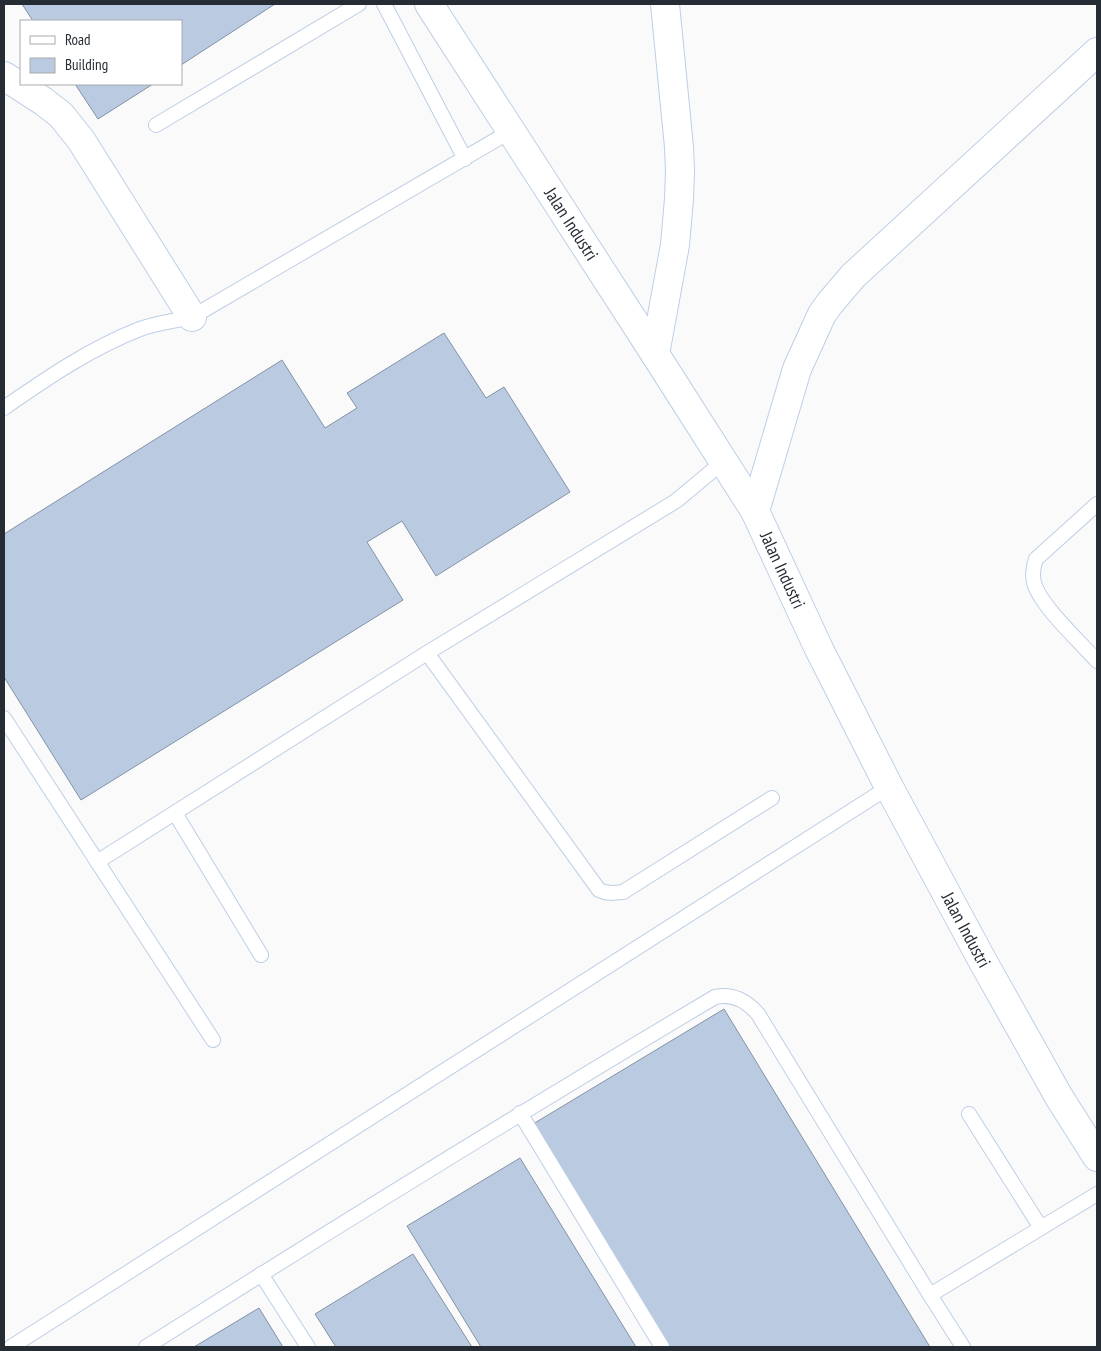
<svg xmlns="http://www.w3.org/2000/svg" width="1101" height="1351" font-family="'PT Sans Narrow',sans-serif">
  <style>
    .building { fill: #bacbe1; stroke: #8292a7 }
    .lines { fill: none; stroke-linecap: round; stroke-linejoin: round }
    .lane-casing { stroke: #becfe5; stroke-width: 16 }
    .street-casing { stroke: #becfe5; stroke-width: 30 }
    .lane { stroke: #fff; stroke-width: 14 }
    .street { stroke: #fff; stroke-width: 28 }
    .labels { text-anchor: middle; stroke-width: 4; stroke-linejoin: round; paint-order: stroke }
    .street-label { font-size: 18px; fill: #262c34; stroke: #fff }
  </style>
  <rect width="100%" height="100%" fill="#fafafa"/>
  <g class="building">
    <polygon points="22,4 275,4 181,65 181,21 33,21"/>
    <polygon points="75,84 153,84 98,119"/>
    <polygon points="444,333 486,398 504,387 570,492 436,576 402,521 367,542 403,600 81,800 4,677 4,534 282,360 325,428 357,408 347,393"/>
    <polygon points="724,1009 930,1347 669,1347 533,1124"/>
    <polygon points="520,1158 636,1347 481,1347 407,1226"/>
    <polygon points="413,1254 472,1347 336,1347 315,1314"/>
    <polygon points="259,1308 283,1347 194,1347"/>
  </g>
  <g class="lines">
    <defs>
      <g id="lane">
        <polyline points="384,4 465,159"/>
        <polyline points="156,125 359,4"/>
        <path d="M 4,408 C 47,378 91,348 140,329 C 156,323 175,321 192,317 L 511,131"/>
        <path d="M 1097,504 L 1036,559 C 1033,567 1032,578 1035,586 C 1044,609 1080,642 1097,661"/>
        <path d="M 427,653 L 599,890 C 607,894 614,893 623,892 L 772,798"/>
        <polyline points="4,718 213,1040"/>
        <polyline points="175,813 261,955"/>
        <polyline points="97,862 427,653 676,501 724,461"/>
        <polyline points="520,1113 662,1347"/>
        <polyline points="969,1114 1041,1228"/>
        <polyline points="261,1274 308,1347"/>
        <polyline points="930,1295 963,1347"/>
        <polyline points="11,1347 889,787"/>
        <path d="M 146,1347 C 334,1228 523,1111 715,997 C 732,993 747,1001 758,1014 L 930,1295 L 1097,1194"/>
      </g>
      <g id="street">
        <path id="s1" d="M 429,4 L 655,354 L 755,511 L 818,647 L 889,787 L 981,958 L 1059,1097 L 1097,1157"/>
        <polyline points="4,76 43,101 61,115 81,140 192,317"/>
        <polyline points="655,354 675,245 679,199 680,171 679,147 665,4"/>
        <polyline points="755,511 797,369 822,314 830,303 853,276 1097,52"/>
      </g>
    </defs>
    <use href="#lane" class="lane-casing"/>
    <use href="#street" class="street-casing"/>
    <use href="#lane" class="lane"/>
    <use href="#street" class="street"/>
  </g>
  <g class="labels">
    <g class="street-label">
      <text dy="6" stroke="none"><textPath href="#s1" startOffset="262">Jalan Industri</textPath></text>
      <text dy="6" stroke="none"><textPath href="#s1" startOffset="668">Jalan Industri</textPath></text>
      <text dy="6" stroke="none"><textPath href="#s1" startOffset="1072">Jalan Industri</textPath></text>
    </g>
  </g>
  <rect width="1101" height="1351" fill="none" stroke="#262c34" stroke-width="10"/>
  <rect x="20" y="20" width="162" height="65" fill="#ffffff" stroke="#a8abae"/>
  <rect x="30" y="36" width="25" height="8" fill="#ffffff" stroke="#a8abae"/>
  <text x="65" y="45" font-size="15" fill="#262c34">Road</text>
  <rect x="30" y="58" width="25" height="15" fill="#bacbe1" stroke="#a8abae"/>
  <text x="65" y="70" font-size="15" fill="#262c34">Building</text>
</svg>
